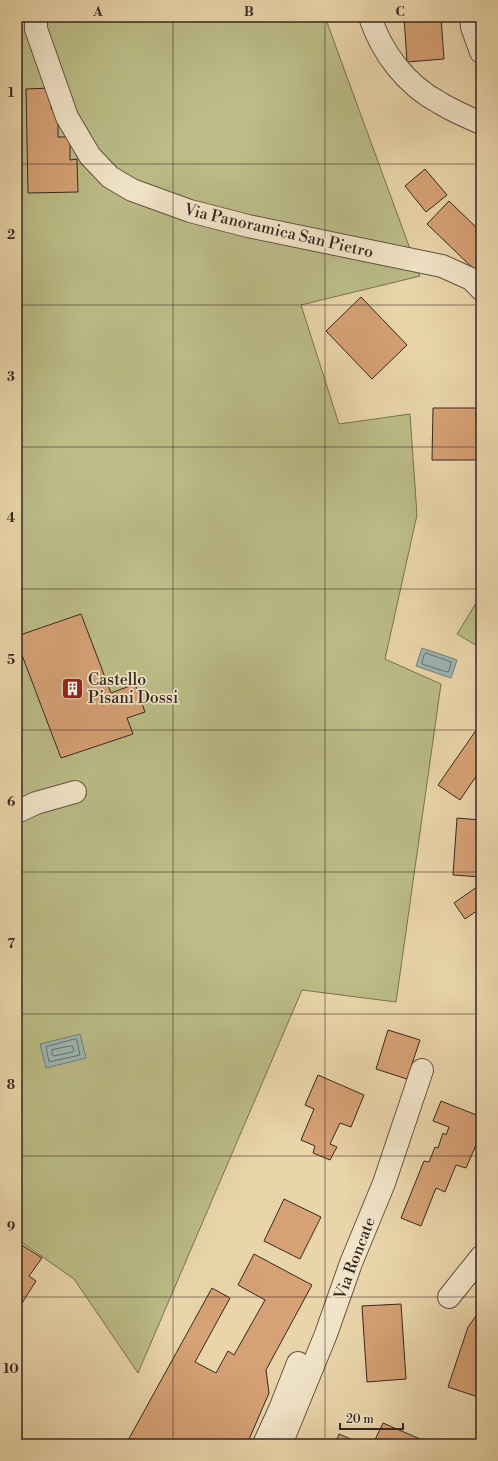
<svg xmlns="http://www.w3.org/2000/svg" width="498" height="1461" font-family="'Libre Bodoni',serif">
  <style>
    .green { fill: #bbbc86; stroke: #787254 }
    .water { fill: #9cb6b4; stroke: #737d7a }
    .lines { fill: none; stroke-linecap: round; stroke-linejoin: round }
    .shore { stroke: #696f6b; stroke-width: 1 }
    .building { fill: #d5a175; stroke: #362822 }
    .minor-casing { stroke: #635344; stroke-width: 24 }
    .minor { stroke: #f1e4c8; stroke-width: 22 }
    .grid { fill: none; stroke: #362822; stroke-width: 1; stroke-opacity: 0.55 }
    .labels { text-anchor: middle; stroke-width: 3.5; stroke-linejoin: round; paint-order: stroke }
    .street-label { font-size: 16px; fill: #362822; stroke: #f1e4c8 }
    .poi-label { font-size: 16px; fill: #362822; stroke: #f1e4c8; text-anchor: start }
    .neatline { fill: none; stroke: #362822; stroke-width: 1.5 }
    .grid-label { font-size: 13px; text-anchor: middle; font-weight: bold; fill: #362822 }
  </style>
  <rect width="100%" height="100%" fill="#ead5aa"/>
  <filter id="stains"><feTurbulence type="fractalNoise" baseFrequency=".005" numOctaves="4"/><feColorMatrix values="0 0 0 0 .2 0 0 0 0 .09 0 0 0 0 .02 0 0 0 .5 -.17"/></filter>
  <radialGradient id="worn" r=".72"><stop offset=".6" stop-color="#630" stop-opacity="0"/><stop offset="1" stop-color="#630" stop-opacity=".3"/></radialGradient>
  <g class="green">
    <polygon points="17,17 325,17 420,276 301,305 339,424 410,414 417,515 385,659 441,684 396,1002 302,990 138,1373 74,1279 17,1239"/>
    <polygon points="481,595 481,648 457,634"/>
  </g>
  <g class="water">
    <polygon points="422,648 457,660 451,678 416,666"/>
    <polygon points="80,1034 86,1058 46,1068 40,1044"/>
  </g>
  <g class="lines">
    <g class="shore">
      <polygon points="426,653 451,662 451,664 449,671 447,672 422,664 422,662 424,655"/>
      <polygon points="76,1039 77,1041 80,1055 49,1062 46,1047"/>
      <polygon points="72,1046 74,1050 73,1052 54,1056 52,1055 52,1050"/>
    </g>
  </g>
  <g class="building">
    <polygon points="404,17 441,17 444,59 407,62"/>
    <polygon points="51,88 51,109 58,112 58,137 70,137 70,160 77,159 78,192 28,193 26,89"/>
    <polygon points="425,169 447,195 426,212 405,186"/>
    <polygon points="449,201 481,232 481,276 427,224"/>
    <polygon points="361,297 407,345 372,379 326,331"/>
    <polygon points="433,408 481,408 481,460 432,460"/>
    <polygon points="81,614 111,693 135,684 145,712 127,718 133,734 61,758 17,642 17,636"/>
    <polygon points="479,726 481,727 481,769 460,800 438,785"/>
    <polygon points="457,818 481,820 481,877 453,875"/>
    <polygon points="481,884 481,908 465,919 454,903"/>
    <polygon points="388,1030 420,1040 407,1079 376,1069"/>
    <polygon points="318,1075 364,1095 351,1127 340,1123 330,1144 337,1147 330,1160 313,1153 315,1146 301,1140 314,1109 305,1105"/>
    <polygon points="441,1101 479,1116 477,1122 481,1124 481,1147 476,1145 466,1168 456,1165 445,1192 436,1188 421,1226 401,1218 424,1161 429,1162 435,1147 438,1148 443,1133 446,1135 449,1127 433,1121"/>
    <polygon points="284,1199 321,1217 300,1259 264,1241"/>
    <polygon points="17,1242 42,1258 29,1276 36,1281 17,1311"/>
    <polygon points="254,1254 312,1285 266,1370 269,1393 247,1444 126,1444 212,1288 230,1298 195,1362 216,1373 228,1351 234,1355 265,1300 238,1285"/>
    <polygon points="401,1304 406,1379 367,1382 362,1306"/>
    <polygon points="481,1309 481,1398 448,1387 468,1327"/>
    <polygon points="383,1423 427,1442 426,1444 373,1444"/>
    <polygon points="339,1434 362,1444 335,1444"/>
  </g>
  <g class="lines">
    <defs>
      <g id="minor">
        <polyline points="36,17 36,29 67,117 90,156 110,177 132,190 190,211 248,226 442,266 471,279 481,289"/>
        <path d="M 370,17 C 382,53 406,85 440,103 C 453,111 467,117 481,123"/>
        <polyline points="471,17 472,27 481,52"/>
        <polyline points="17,812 36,803 75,792"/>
        <polyline points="449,1297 481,1257"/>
        <polyline points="264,1444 280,1409 298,1363"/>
        <polyline points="281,1444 326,1334 351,1263 384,1183 422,1070"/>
      </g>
    </defs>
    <use href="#minor" class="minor-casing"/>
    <use href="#minor" class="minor"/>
  </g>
  <path class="grid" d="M 173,17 L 173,1444M 325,17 L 325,1444M 17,164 L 481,164M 17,305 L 481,305M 17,447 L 481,447M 17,589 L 481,589M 17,730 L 481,730M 17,872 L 481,872M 17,1014 L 481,1014M 17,1156 L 481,1156M 17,1297 L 481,1297"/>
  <defs>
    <symbol id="building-square" viewBox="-11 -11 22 22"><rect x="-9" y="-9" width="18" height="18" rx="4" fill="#8f2418" stroke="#f1e4c8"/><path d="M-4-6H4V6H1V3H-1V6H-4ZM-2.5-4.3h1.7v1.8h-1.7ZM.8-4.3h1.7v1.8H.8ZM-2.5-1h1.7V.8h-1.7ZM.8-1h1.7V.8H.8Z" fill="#fff"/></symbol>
  </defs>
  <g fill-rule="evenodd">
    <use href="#building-square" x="60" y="676" width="25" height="25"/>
  </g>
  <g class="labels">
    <g class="street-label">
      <text transform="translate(279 230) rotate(13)" y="6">Via Panoramica San Pietro</text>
      <text transform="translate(354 1258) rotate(-69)" y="6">Via Roncate</text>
    </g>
    <g class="poi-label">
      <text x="88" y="685">Castello<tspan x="88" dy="18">Pisani Dossi</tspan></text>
    </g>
  </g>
  <rect width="498" height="1461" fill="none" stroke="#ead5aa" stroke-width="44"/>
  <path d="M340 1423v6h63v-6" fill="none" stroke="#362822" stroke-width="2"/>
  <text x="346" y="1423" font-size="12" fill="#362822" stroke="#f1e4c8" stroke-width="3" paint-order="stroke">20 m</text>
  <rect x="22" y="22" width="454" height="1417" class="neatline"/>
  <g class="grid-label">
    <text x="98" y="16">A</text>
    <text x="249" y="16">B</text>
    <text x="400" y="16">C</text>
    <text x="11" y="97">1</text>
    <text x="11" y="239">2</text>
    <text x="11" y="381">3</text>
    <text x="11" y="522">4</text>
    <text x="11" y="664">5</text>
    <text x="11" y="806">6</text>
    <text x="11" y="948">7</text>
    <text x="11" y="1089">8</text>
    <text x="11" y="1231">9</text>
    <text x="11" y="1373">10</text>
  </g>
  <rect width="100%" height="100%" filter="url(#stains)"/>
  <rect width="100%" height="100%" fill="url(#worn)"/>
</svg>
